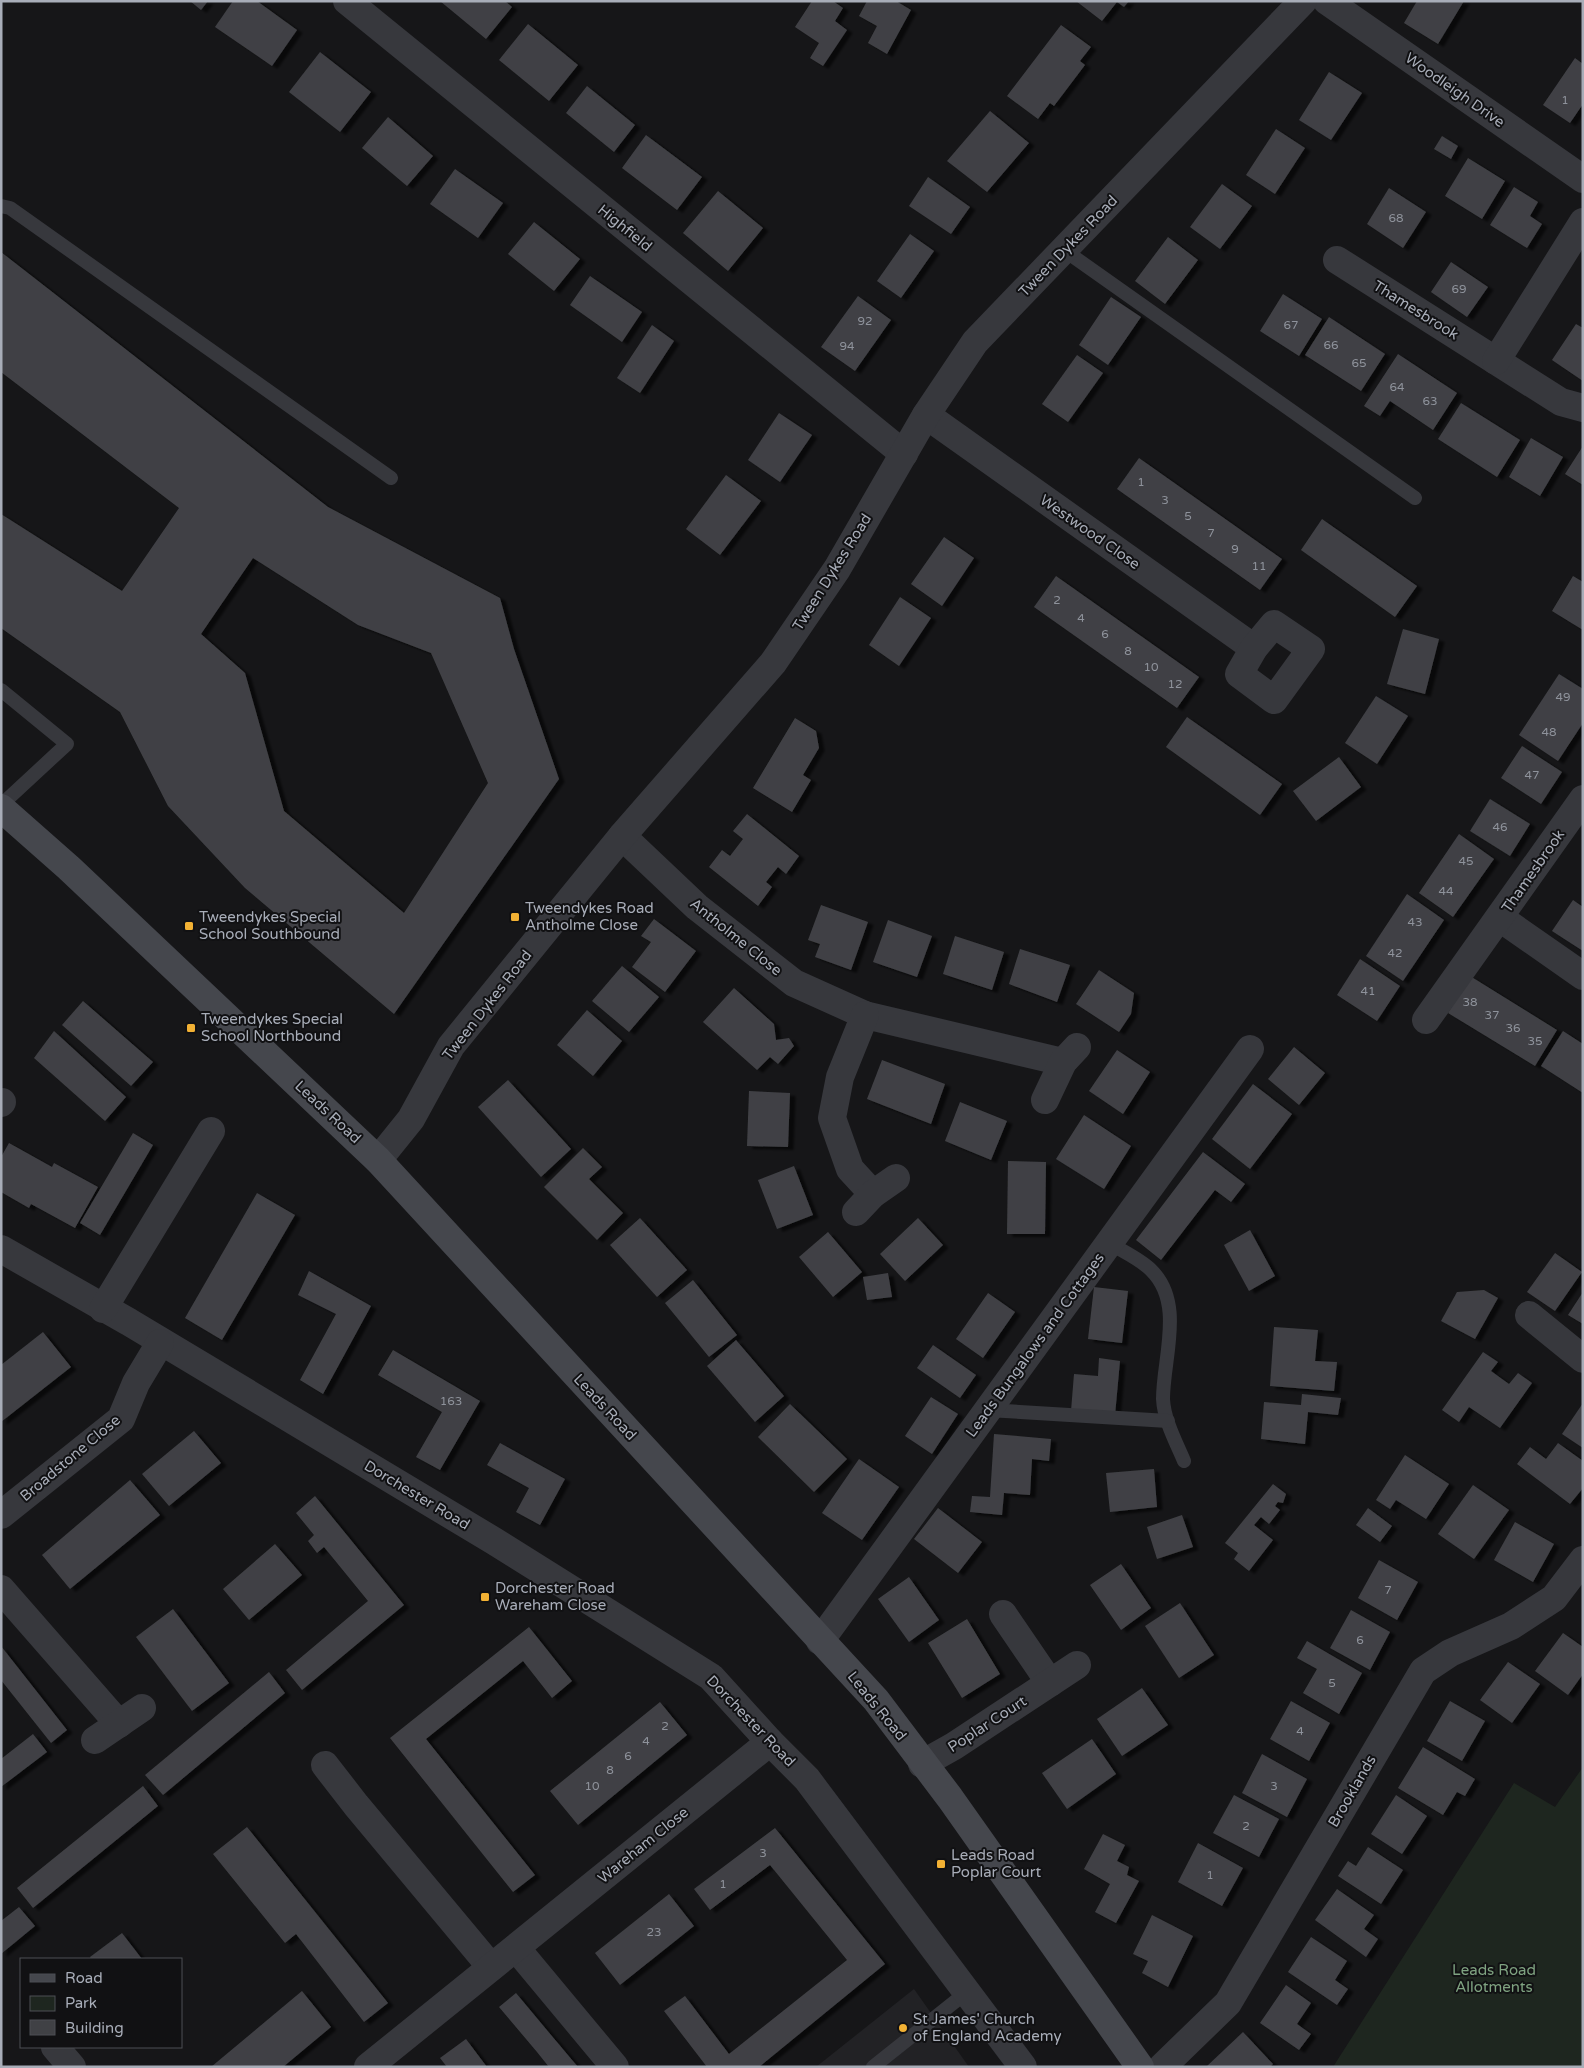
<svg xmlns="http://www.w3.org/2000/svg" width="1584" height="2068" font-family="'Varela Round',sans-serif">
  <style>
    .built { fill: #222225 }
    .green { fill: #1e261f }
    .building { fill: #404145; fill-rule: evenodd; filter: url(#shadow) }
    .lines { fill: none; stroke-linecap: round; stroke-linejoin: round }
    .service { stroke: #37383d; stroke-width: 14 }
    .minor { stroke: #37383d; stroke-width: 28 }
    .secondary { stroke: #45474d; stroke-width: 28 }
    .poi-dot { fill: #f2b134; stroke: #111113; stroke-width: 2 }
    .labels { text-anchor: middle; stroke-width: 4; stroke-linejoin: round; paint-order: stroke }
    .number-label { font-size: 12px; fill: #8e929b }
    .street-label { font-size: 15px; fill: #a8adb8; stroke: #111113 }
    .poi-label { font-size: 15px; fill: #a8adb8; stroke: #111113; text-anchor: start }
    .park-label { font-size: 15px; fill: #7fa381; stroke: #111113 }
  </style>
  <defs>
    <filter id="shadow"><feDropShadow dx="5.5" dy="3" stdDeviation="1" flood-color="#0009"/></filter>
  </defs>
  <rect width="100%" height="100%" fill="#161618"/>
  <polygon class="built" points="914,1989 969,2067 816,2067"/>
  <polygon class="green" points="1583,1767 1583,2067 1333,2067 1514,1783 1555,1807"/>
  <g class="building">
    <polygon points="190,1 208,1 201,10"/>
    <polygon points="233,1 257,1 297,30 272,66 215,27"/>
    <polygon points="440,1 505,1 512,7 486,39"/>
    <polygon points="812,1 833,1 843,8 835,21 847,30 823,66 810,58 819,43 795,27"/>
    <polygon points="867,1 896,1 911,10 887,54 868,43 877,26 859,16"/>
    <polygon points="1076,1 1129,1 1124,7 1117,2 1102,21"/>
    <polygon points="1417,1 1464,1 1438,44 1404,23"/>
    <polygon points="528,24 578,65 549,101 499,60"/>
    <polygon points="1061,25 1091,47 1080,61 1085,65 1054,106 1050,103 1038,119 1007,96"/>
    <polygon points="320,52 371,92 340,132 289,92"/>
    <polygon points="1575,58 1583,64 1583,104 1570,123 1543,105"/>
    <polygon points="1329,72 1362,93 1331,140 1299,120"/>
    <polygon points="587,86 635,125 614,152 566,113"/>
    <polygon points="990,111 1029,143 987,192 947,161"/>
    <polygon points="388,117 433,156 407,186 362,148"/>
    <polygon points="1276,129 1305,148 1275,194 1246,175"/>
    <polygon points="646,135 702,177 677,210 622,168"/>
    <polygon points="1442,136 1458,146 1451,159 1434,149"/>
    <polygon points="1468,158 1505,181 1482,219 1445,196"/>
    <polygon points="455,169 503,203 478,238 430,204"/>
    <polygon points="928,177 970,207 951,234 909,206"/>
    <polygon points="1222,184 1252,206 1220,249 1190,227"/>
    <polygon points="1514,187 1538,202 1530,216 1542,224 1527,248 1490,225"/>
    <polygon points="1389,188 1426,212 1403,248 1367,224"/>
    <polygon points="718,191 763,228 728,271 683,233"/>
    <polygon points="534,222 580,259 554,291 508,254"/>
    <polygon points="910,234 934,251 901,298 877,281"/>
    <polygon points="1168,237 1198,260 1165,304 1135,281"/>
    <path d="M 1,252 L 328,507 L 500,598 L 514,649 L 559,779 L 394,1014 L 245,888 L 168,806 L 120,712 L 1,628 L 1,514 L 122,591 L 179,508 L 1,372 ZM 253,558 L 358,625 L 431,653 L 488,783 L 404,913 L 284,811 L 245,673 L 201,634 Z"/>
    <polygon points="1451,262 1488,287 1467,317 1431,292"/>
    <polygon points="590,276 642,312 622,342 570,305"/>
    <polygon points="1283,294 1322,319 1299,356 1260,331"/>
    <polygon points="858,296 891,320 855,371 821,347"/>
    <polygon points="1111,297 1141,317 1108,365 1079,345"/>
    <polygon points="1329,317 1385,354 1361,391 1305,355"/>
    <polygon points="1576,324 1583,328 1583,381 1552,360"/>
    <polygon points="652,325 674,341 640,393 617,378"/>
    <polygon points="1398,354 1457,393 1433,430 1390,401 1380,416 1364,406"/>
    <polygon points="1077,355 1103,373 1068,422 1042,404"/>
    <polygon points="1461,403 1520,440 1497,477 1438,439"/>
    <polygon points="779,413 812,435 780,482 748,460"/>
    <polygon points="1531,438 1563,457 1540,496 1509,477"/>
    <polygon points="1583,446 1583,485 1565,474"/>
    <polygon points="1139,458 1282,559 1260,590 1117,489"/>
    <polygon points="726,475 761,501 720,555 686,529"/>
    <polygon points="1322,519 1417,586 1395,617 1301,550"/>
    <polygon points="944,537 974,558 942,606 911,584"/>
    <polygon points="1056,576 1199,677 1177,708 1034,607"/>
    <polygon points="1573,576 1583,582 1583,630 1552,611"/>
    <polygon points="900,597 931,618 899,666 869,645"/>
    <polygon points="1403,629 1439,639 1425,694 1387,684"/>
    <polygon points="1559,674 1583,689 1583,723 1558,761 1519,735"/>
    <polygon points="1376,696 1408,716 1377,764 1345,743"/>
    <polygon points="1187,717 1282,784 1260,815 1166,747"/>
    <polygon points="795,718 816,731 819,748 803,775 811,780 792,812 753,788"/>
    <polygon points="1522,746 1562,772 1541,804 1501,778"/>
    <polygon points="1339,757 1361,787 1316,821 1293,791"/>
    <polygon points="1490,799 1530,824 1510,856 1470,831"/>
    <polygon points="747,814 799,856 786,874 778,867 766,882 772,887 758,906 709,867 722,850 730,856 743,839 733,831"/>
    <polygon points="1459,834 1494,859 1453,917 1419,893"/>
    <polygon points="1407,894 1444,920 1403,981 1366,956"/>
    <polygon points="1573,900 1583,907 1583,951 1552,931"/>
    <polygon points="821,905 868,922 851,970 815,957 820,944 808,940"/>
    <polygon points="654,919 696,951 665,992 632,967 651,942 641,936"/>
    <polygon points="888,920 932,936 917,977 873,962"/>
    <polygon points="955,936 1004,952 992,990 943,974"/>
    <polygon points="1020,949 1070,965 1057,1002 1009,984"/>
    <polygon points="1360,959 1400,986 1377,1021 1337,995"/>
    <polygon points="622,966 659,997 629,1032 592,1001"/>
    <polygon points="1099,970 1134,993 1131,1014 1119,1032 1076,1004"/>
    <polygon points="1470,976 1557,1030 1535,1066 1448,1013"/>
    <polygon points="734,988 774,1024 776,1040 789,1038 794,1046 778,1064 770,1057 757,1070 703,1022"/>
    <polygon points="83,1001 153,1062 131,1086 62,1025"/>
    <polygon points="587,1010 622,1041 593,1076 557,1045"/>
    <polygon points="54,1031 126,1097 105,1121 34,1058"/>
    <polygon points="1563,1031 1583,1044 1583,1093 1541,1066"/>
    <polygon points="1294,1047 1325,1073 1299,1105 1268,1079"/>
    <polygon points="1117,1050 1150,1072 1123,1114 1089,1091"/>
    <polygon points="882,1060 945,1084 931,1124 867,1099"/>
    <polygon points="508,1080 571,1149 541,1177 478,1107"/>
    <polygon points="1253,1084 1292,1114 1250,1169 1212,1139"/>
    <polygon points="749,1091 790,1093 788,1147 747,1146"/>
    <polygon points="960,1102 1007,1121 991,1160 945,1141"/>
    <polygon points="1084,1115 1131,1146 1104,1189 1056,1159"/>
    <polygon points="133,1133 153,1145 100,1235 80,1223"/>
    <polygon points="9,1143 52,1167 54,1163 98,1187 75,1228 31,1204 29,1208 1,1192 1,1157"/>
    <polygon points="583,1148 602,1167 589,1179 623,1213 597,1240 544,1187"/>
    <polygon points="1203,1152 1245,1184 1231,1202 1215,1190 1161,1260 1136,1240"/>
    <polygon points="1008,1161 1046,1162 1045,1234 1007,1234"/>
    <polygon points="794,1166 813,1215 777,1229 758,1180"/>
    <polygon points="257,1193 295,1215 222,1340 185,1318"/>
    <polygon points="640,1218 687,1270 657,1297 610,1245"/>
    <polygon points="918,1218 943,1245 905,1281 880,1254"/>
    <polygon points="1250,1230 1275,1276 1249,1291 1224,1245"/>
    <polygon points="828,1232 862,1272 833,1297 799,1257"/>
    <polygon points="1555,1253 1582,1272 1555,1311 1527,1292"/>
    <polygon points="309,1271 371,1306 323,1394 300,1380 336,1314 298,1295"/>
    <polygon points="888,1273 892,1297 867,1300 863,1277"/>
    <polygon points="693,1280 737,1335 709,1357 665,1303"/>
    <polygon points="1094,1287 1128,1291 1122,1343 1088,1339"/>
    <polygon points="1484,1290 1498,1298 1475,1339 1441,1321 1457,1292"/>
    <polygon points="1583,1292 1583,1324 1568,1315"/>
    <polygon points="988,1293 1015,1312 983,1358 956,1339"/>
    <polygon points="1274,1327 1318,1330 1315,1361 1337,1362 1334,1391 1270,1386"/>
    <polygon points="43,1332 71,1367 1,1422 1,1365"/>
    <polygon points="736,1340 784,1396 755,1422 707,1366"/>
    <polygon points="933,1345 976,1375 960,1398 917,1368"/>
    <polygon points="393,1350 480,1401 440,1470 416,1457 442,1412 378,1375"/>
    <polygon points="1483,1352 1498,1362 1491,1371 1509,1384 1518,1373 1532,1383 1500,1428 1469,1407 1459,1422 1442,1410"/>
    <polygon points="1099,1358 1120,1361 1115,1415 1071,1411 1074,1374 1098,1376"/>
    <polygon points="1302,1394 1341,1398 1338,1415 1308,1412 1305,1444 1261,1439 1264,1402 1301,1405"/>
    <polygon points="931,1397 958,1414 932,1454 905,1436"/>
    <polygon points="1583,1403 1583,1448 1562,1434"/>
    <polygon points="790,1404 847,1459 814,1492 758,1437"/>
    <polygon points="194,1431 221,1463 169,1506 142,1474"/>
    <polygon points="994,1434 1051,1439 1049,1461 1032,1459 1030,1495 1004,1493 1002,1515 970,1512 972,1496 990,1497"/>
    <polygon points="500,1443 565,1479 540,1525 516,1512 529,1488 487,1465"/>
    <polygon points="1558,1443 1583,1461 1583,1488 1570,1504 1517,1464 1530,1447 1546,1459"/>
    <polygon points="1405,1455 1449,1484 1426,1519 1396,1500 1390,1509 1376,1500"/>
    <polygon points="859,1459 899,1487 862,1540 822,1513"/>
    <polygon points="1154,1469 1157,1507 1110,1512 1106,1473"/>
    <polygon points="130,1480 160,1515 70,1589 42,1555"/>
    <polygon points="1273,1484 1286,1494 1283,1503 1278,1502 1275,1506 1280,1510 1269,1524 1261,1517 1254,1525 1273,1540 1249,1571 1234,1559 1238,1553 1225,1543"/>
    <polygon points="1473,1485 1509,1510 1474,1559 1438,1534"/>
    <polygon points="315,1496 404,1605 302,1690 286,1670 368,1601 324,1547 317,1553 308,1541 314,1535 296,1513"/>
    <polygon points="938,1508 982,1542 958,1573 914,1539"/>
    <polygon points="1368,1508 1392,1526 1380,1542 1356,1525"/>
    <polygon points="1182,1515 1193,1547 1157,1559 1147,1527"/>
    <polygon points="1515,1522 1554,1544 1533,1582 1494,1560"/>
    <polygon points="275,1544 302,1575 249,1620 223,1589"/>
    <polygon points="1379,1560 1418,1582 1397,1620 1358,1598"/>
    <polygon points="1121,1564 1151,1608 1121,1630 1090,1585"/>
    <polygon points="909,1577 939,1620 909,1642 878,1599"/>
    <polygon points="1180,1603 1214,1655 1179,1678 1145,1626"/>
    <polygon points="173,1609 229,1683 192,1711 136,1637"/>
    <polygon points="1351,1610 1390,1632 1370,1670 1330,1648"/>
    <polygon points="967,1619 1000,1674 962,1698 928,1643"/>
    <polygon points="529,1627 572,1681 552,1698 523,1661 426,1739 535,1875 513,1892 390,1738"/>
    <polygon points="1563,1633 1583,1647 1583,1674 1568,1695 1535,1671"/>
    <polygon points="1307,1641 1362,1673 1339,1714 1303,1693 1317,1669 1297,1658"/>
    <polygon points="1,1646 67,1730 51,1743 1,1680"/>
    <polygon points="1508,1662 1540,1684 1512,1723 1480,1700"/>
    <polygon points="269,1672 285,1693 163,1795 145,1775"/>
    <polygon points="1142,1688 1168,1725 1122,1756 1097,1719"/>
    <polygon points="1291,1701 1330,1723 1309,1761 1270,1739"/>
    <polygon points="1450,1701 1485,1721 1462,1761 1427,1741"/>
    <polygon points="660,1702 687,1735 578,1825 550,1791"/>
    <polygon points="33,1734 47,1752 1,1787 1,1759"/>
    <polygon points="1092,1739 1116,1774 1067,1809 1042,1773"/>
    <polygon points="1423,1747 1475,1779 1465,1796 1457,1792 1443,1815 1398,1788"/>
    <polygon points="1262,1754 1307,1779 1287,1817 1242,1793"/>
    <polygon points="143,1786 158,1806 33,1908 17,1888"/>
    <polygon points="1234,1795 1279,1819 1259,1857 1213,1833"/>
    <polygon points="1396,1795 1427,1816 1402,1854 1371,1834"/>
    <polygon points="247,1827 388,2003 364,2022 296,1934 285,1943 213,1854"/>
    <polygon points="775,1828 885,1964 759,2067 707,2067 664,2011 685,1996 729,2054 847,1960 770,1865 710,1910 694,1889"/>
    <polygon points="1103,1834 1125,1845 1117,1861 1129,1867 1127,1875 1139,1881 1116,1923 1095,1912 1110,1884 1084,1869"/>
    <polygon points="1198,1843 1243,1868 1222,1906 1178,1882"/>
    <polygon points="1368,1847 1403,1870 1381,1904 1338,1876 1348,1861 1356,1866"/>
    <polygon points="1337,1889 1374,1915 1364,1929 1378,1939 1366,1957 1315,1920"/>
    <polygon points="669,1894 694,1926 620,1985 595,1953"/>
    <polygon points="19,1907 35,1926 1,1954 1,1921"/>
    <polygon points="1152,1915 1193,1936 1168,1987 1142,1973 1148,1961 1133,1954"/>
    <polygon points="122,1933 142,1959 91,1959 90,1957"/>
    <polygon points="1311,1937 1347,1961 1335,1980 1348,1989 1337,2005 1288,1972"/>
    <polygon points="1286,1985 1311,2003 1297,2024 1311,2034 1299,2050 1260,2023"/>
    <polygon points="302,1991 331,2027 283,2067 211,2067"/>
    <polygon points="516,1993 546,2029 578,2067 549,2067 537,2052 499,2007"/>
    <polygon points="1243,2032 1273,2064 1270,2067 1206,2067"/>
    <polygon points="466,2039 487,2067 447,2067 440,2058"/>
  </g>
  <g class="lines">
    <g class="service">
      <polyline points="1,206 10,208 391,478"/>
      <polyline points="1064,250 1415,498"/>
      <polyline points="1,690 67,744 1,805"/>
      <path d="M 1109,1243 C 1122,1251 1140,1259 1151,1270 C 1185,1303 1163,1358 1163,1399 C 1164,1420 1176,1442 1184,1461"/>
      <polyline points="988,1410 1168,1421"/>
      <polyline points="873,2067 967,1992"/>
    </g>
    <g class="minor">
      <polyline points="347,1 904,454"/>
      <polyline points="1327,1 1583,179"/>
      <polyline points="1337,260 1561,402 1583,408"/>
      <polyline points="1496,361 1583,222"/>
      <polyline points="926,415 1254,648"/>
      <polygon points="1274,624 1311,649 1274,700 1239,674 1254,648"/>
      <polyline points="622,836 697,907 794,983 865,1015 1063,1062"/>
      <polyline points="1500,918 1583,976"/>
      <polyline points="865,1015 840,1077 832,1118 850,1169 873,1194"/>
      <polyline points="1426,1020 1583,799"/>
      <polyline points="1045,1100 1063,1062 1077,1047"/>
      <polyline points="1,1103 2,1102"/>
      <polyline points="378,1160 411,1119 451,1046 622,836 773,663 837,569 926,415 975,342 1303,1"/>
      <polyline points="856,1212 873,1194 896,1178"/>
      <polyline points="1,1249 129,1322 494,1541 711,1677 770,1742 807,1779 1023,2067"/>
      <polyline points="103,1309 211,1131"/>
      <polyline points="1529,1315 1583,1359"/>
      <polyline points="1,1515 121,1419 136,1383 160,1343"/>
      <polyline points="1,1589 119,1724"/>
      <polyline points="1003,1614 1050,1683"/>
      <polyline points="820,1641 1250,1049"/>
      <polyline points="95,1740 142,1708"/>
      <polyline points="922,1764 954,1746 1077,1665"/>
      <polyline points="325,1765 356,1805 491,1967"/>
      <polyline points="516,1948 615,2067"/>
      <polyline points="55,2047 72,2067"/>
      <polyline points="368,2067 770,1742"/>
      <polyline points="1162,2067 1228,2003 1423,1671 1450,1653 1511,1626 1554,1598 1583,1560"/>
    </g>
    <polyline class="secondary" points="1,808 69,868 378,1160 876,1700 950,1798 1140,2067"/>
  </g>
  <g class="poi-dot">
    <rect x="510" y="912" width="10" height="10" rx="2.5"/>
    <rect x="184" y="921" width="10" height="10" rx="2.5"/>
    <rect x="186" y="1023" width="10" height="10" rx="2.5"/>
    <rect x="480" y="1592" width="10" height="10" rx="2.5"/>
    <rect x="936" y="1859" width="10" height="10" rx="2.5"/>
    <circle cx="903" cy="2028" r="5"/>
  </g>
  <g class="labels">
    <g class="number-label">
      <text x="1565" y="104">1</text>
      <text x="1396" y="222">68</text>
      <text x="1459" y="293">69</text>
      <text x="865" y="325">92</text>
      <text x="1291" y="329">67</text>
      <text x="1331" y="349">66</text>
      <text x="847" y="350">94</text>
      <text x="1359" y="367">65</text>
      <text x="1397" y="391">64</text>
      <text x="1430" y="405">63</text>
      <text x="1141" y="486">1</text>
      <text x="1165" y="504">3</text>
      <text x="1188" y="520">5</text>
      <text x="1211" y="537">7</text>
      <text x="1235" y="553">9</text>
      <text x="1259" y="570">11</text>
      <text x="1057" y="604">2</text>
      <text x="1081" y="622">4</text>
      <text x="1105" y="638">6</text>
      <text x="1128" y="655">8</text>
      <text x="1151" y="671">10</text>
      <text x="1175" y="688">12</text>
      <text x="1563" y="701">49</text>
      <text x="1549" y="736">48</text>
      <text x="1532" y="779">47</text>
      <text x="1500" y="831">46</text>
      <text x="1466" y="865">45</text>
      <text x="1446" y="895">44</text>
      <text x="1415" y="926">43</text>
      <text x="1395" y="957">42</text>
      <text x="1368" y="995">41</text>
      <text x="1470" y="1006">38</text>
      <text x="1492" y="1019">37</text>
      <text x="1513" y="1032">36</text>
      <text x="1535" y="1045">35</text>
      <text x="451" y="1405">163</text>
      <text x="1388" y="1594">7</text>
      <text x="1360" y="1644">6</text>
      <text x="1332" y="1687">5</text>
      <text x="665" y="1730">2</text>
      <text x="1300" y="1735">4</text>
      <text x="646" y="1745">4</text>
      <text x="628" y="1760">6</text>
      <text x="610" y="1774">8</text>
      <text x="592" y="1790">10</text>
      <text x="1274" y="1790">3</text>
      <text x="1246" y="1830">2</text>
      <text x="763" y="1857">3</text>
      <text x="1210" y="1879">1</text>
      <text x="723" y="1888">1</text>
      <text x="654" y="1936">23</text>
    </g>
    <g class="street-label">
      <text transform="translate(1455 90) rotate(35)" y="5">Woodleigh Drive</text>
      <text transform="translate(625 228) rotate(39)" y="5">Highfield</text>
      <text transform="translate(1068 246) rotate(-46)" y="5">Tween Dykes Road</text>
      <text transform="translate(1416 310) rotate(32)" y="5">Thamesbrook</text>
      <text transform="translate(1090 532) rotate(35)" y="5">Westwood Close</text>
      <text transform="translate(832 572) rotate(-58)" y="5">Tween Dykes Road</text>
      <text transform="translate(1533 871) rotate(-55)" y="5">Thamesbrook</text>
      <text transform="translate(736 937) rotate(39)" y="5">Antholme Close</text>
      <text transform="translate(487 1005) rotate(-52)" y="5">Tween Dykes Road</text>
      <text transform="translate(328 1112) rotate(43)" y="5">Leads Road</text>
      <text transform="translate(1035 1345) rotate(-54)" y="5">Leads Bungalows and Cottages</text>
      <text transform="translate(605 1407) rotate(47)" y="5">Leads Road</text>
      <text transform="translate(70 1458) rotate(-40)" y="5">Broadstone Close</text>
      <text transform="translate(417 1495) rotate(31)" y="5">Dorchester Road</text>
      <text transform="translate(877 1706) rotate(51)" y="5">Leads Road</text>
      <text transform="translate(751 1721) rotate(46)" y="5">Dorchester Road</text>
      <text transform="translate(987 1724) rotate(-33)" y="5">Poplar Court</text>
      <text transform="translate(1352 1791) rotate(-60)" y="5">Brooklands</text>
      <text transform="translate(643 1845) rotate(-39)" y="5">Wareham Close</text>
    </g>
    <g class="poi-label">
      <text x="525" y="913">Tweendykes Road<tspan x="525" dy="17">Antholme Close</tspan></text>
      <text x="199" y="922">Tweendykes Special<tspan x="199" dy="17">School Southbound</tspan></text>
      <text x="201" y="1024">Tweendykes Special<tspan x="201" dy="17">School Northbound</tspan></text>
      <text x="495" y="1593">Dorchester Road<tspan x="495" dy="17">Wareham Close</tspan></text>
      <text x="951" y="1860">Leads Road<tspan x="951" dy="17">Poplar Court</tspan></text>
      <text x="913" y="2024">St James' Church<tspan x="913" dy="17">of England Academy</tspan></text>
    </g>
    <g class="park-label">
      <text x="1494" y="1975">Leads Road<tspan x="1494" dy="17">Allotments</tspan></text>
    </g>
  </g>
  <rect width="1584" height="2068" fill="none" stroke="#a8adb8" stroke-width="5"/>
  <rect x="20" y="1958" width="162" height="90" fill="#111113" stroke="#4d4f55"/>
  <rect x="30" y="1974" width="25" height="8" fill="#45474d" stroke="#4d4f55"/>
  <text x="65" y="1983" font-size="15" fill="#a8adb8">Road</text>
  <rect x="30" y="1996" width="25" height="15" fill="#1e261f" stroke="#4d4f55"/>
  <text x="65" y="2008" font-size="15" fill="#a8adb8">Park</text>
  <rect x="30" y="2020" width="25" height="15" fill="#404145" stroke="#4d4f55"/>
  <text x="65" y="2033" font-size="15" fill="#a8adb8">Building</text>
</svg>
